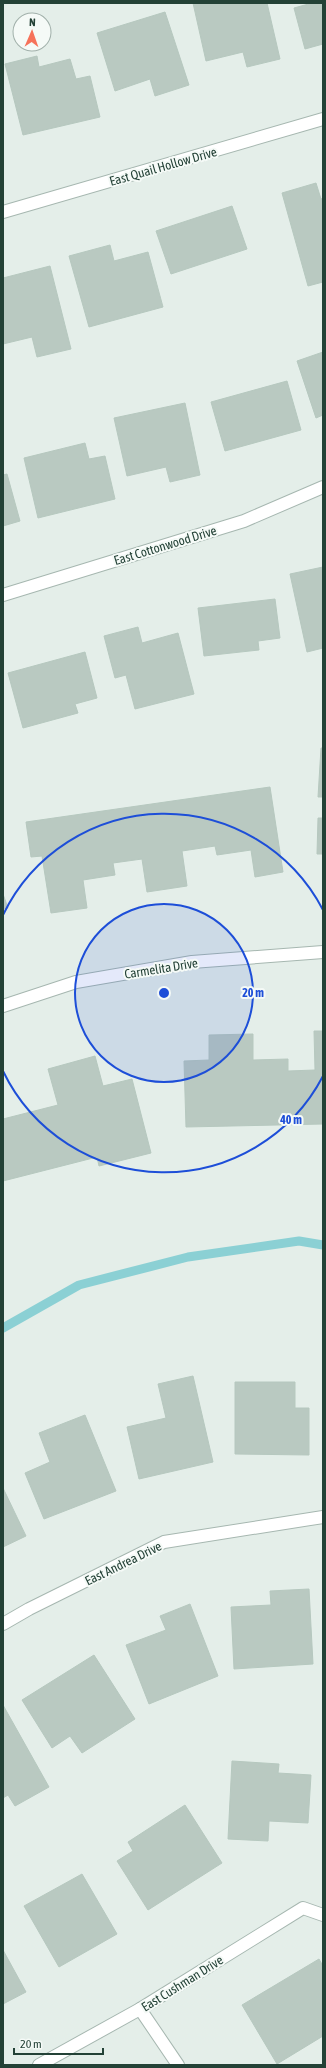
<svg xmlns="http://www.w3.org/2000/svg" width="326" height="2068" font-family="'Asap Condensed',sans-serif">
  <style>
    .lines { fill: none; stroke-linecap: round; stroke-linejoin: round }
    .stream { stroke: #8bd0d4; stroke-width: 9 }
    .building { fill: #b9c9c1; stroke: #b6c8bf }
    .minor-casing { stroke: #a6b7b0; stroke-width: 14 }
    .minor { stroke: #fff; stroke-width: 12 }
    .ring { fill: none; stroke: #1d4ed8; stroke-width: 2 }
    .labels { text-anchor: middle; stroke-width: 4; stroke-linejoin: round; paint-order: stroke }
    .street-label { font-size: 13px; fill: #234136; stroke: #f5faf7 }
    .centre { fill: #1d4ed8; stroke: #f5faf7; stroke-width: 2 }
    .ring-label { font-size: 12px; text-anchor: middle; font-weight: bold; fill: #1d4ed8; stroke: #f5faf7; stroke-width: 4; stroke-linejoin: round; paint-order: stroke }
  </style>
  <rect width="100%" height="100%" fill="#e4eee9"/>
  <g class="lines">
    <polyline class="stream" points="3,1328 79,1285 188,1257 299,1241 323,1245"/>
  </g>
  <g class="building">
    <polygon points="193,3 267,3 280,59 247,67 243,52 206,61"/>
    <polygon points="312,3 323,3 323,44 305,49 294,8"/>
    <polygon points="165,12 189,85 155,96 150,79 115,91 97,33"/>
    <polygon points="37,56 39,67 70,59 76,79 90,76 100,117 23,135 5,64"/>
    <polygon points="316,183 321,199 323,198 323,282 308,286 282,193"/>
    <polygon points="232,206 247,249 171,274 156,231"/>
    <polygon points="110,245 114,261 148,252 163,307 89,327 69,256"/>
    <polygon points="50,266 71,349 37,357 32,337 3,344 3,278"/>
    <polygon points="323,352 323,415 316,418 297,361"/>
    <polygon points="287,381 301,430 225,451 211,402"/>
    <polygon points="185,403 200,475 170,482 166,467 127,476 114,418"/>
    <polygon points="85,443 89,459 105,456 115,499 38,518 24,458"/>
    <polygon points="7,474 20,521 3,526 3,475"/>
    <polygon points="323,567 323,648 307,652 290,574"/>
    <polygon points="275,599 280,638 258,641 259,650 204,656 198,608"/>
    <polygon points="138,627 142,643 178,633 194,694 135,709 126,675 115,678 104,636"/>
    <polygon points="85,652 97,698 75,704 78,713 23,728 8,673"/>
    <polygon points="321,748 323,748 323,797 318,797"/>
    <polygon points="270,787 283,872 255,877 251,850 217,855 215,846 182,851 187,886 147,892 142,859 113,863 115,875 83,880 87,908 51,913 42,856 31,857 26,822"/>
    <polygon points="318,818 323,818 323,854 317,854"/>
    <polygon points="3,894 8,908 3,909"/>
    <polygon points="314,1031 323,1031 323,1124 186,1127 184,1061 209,1060 209,1035 253,1034 253,1060 288,1059 288,1071 315,1070"/>
    <polygon points="95,1056 103,1086 132,1079 151,1153 99,1166 97,1157 3,1181 3,1119 58,1105 48,1069"/>
    <polygon points="193,1376 213,1462 139,1479 127,1427 166,1418 158,1384"/>
    <polygon points="235,1382 295,1382 295,1408 309,1408 309,1455 235,1454"/>
    <polygon points="85,1415 116,1491 44,1519 25,1473 50,1462 39,1433"/>
    <polygon points="3,1488 26,1536 3,1547"/>
    <polygon points="309,1589 313,1664 234,1669 231,1607 271,1605 270,1591"/>
    <polygon points="190,1604 218,1676 149,1704 126,1645 166,1630 160,1616"/>
    <polygon points="94,1655 135,1719 82,1753 70,1736 52,1748 22,1700"/>
    <polygon points="3,1705 49,1787 15,1806 8,1795 3,1798"/>
    <polygon points="232,1761 279,1764 278,1773 311,1775 308,1823 269,1821 268,1841 228,1839"/>
    <polygon points="185,1805 222,1863 148,1910 117,1861 133,1851 128,1842"/>
    <polygon points="82,1874 117,1934 59,1967 24,1906"/>
    <polygon points="3,1950 26,1992 3,2004"/>
    <polygon points="319,1959 323,1966 323,2036 277,2064 242,2005"/>
  </g>
  <g class="lines">
    <defs>
      <g id="minor">
        <polyline points="3,212 323,119"/>
        <polyline points="3,595 244,521 323,487"/>
        <polyline points="3,1006 76,982 192,962 323,952"/>
        <polyline points="3,1624 29,1609 164,1542 323,1517"/>
        <polyline points="140,2009 178,2065"/>
        <polyline points="39,2065 140,2009 303,1908 323,1915"/>
      </g>
    </defs>
    <use href="#minor" class="minor-casing"/>
    <use href="#minor" class="minor"/>
  </g>
  <circle cx="164" cy="993" r="89" fill="#1d4ed8" fill-opacity=".12"/>
  <g class="ring">
    <circle cx="164" cy="993" r="89"/>
    <path d="M323 1076A179 179 0 0 1 3 1071M3 915A179 179 0 0 1 323 910"/>
  </g>
  <g class="labels">
    <g class="street-label">
      <text transform="translate(163 166) rotate(-16)" y="5">East Quail Hollow Drive</text>
      <text transform="translate(165 545) rotate(-17)" y="5">East Cottonwood Drive</text>
      <text transform="translate(161 968) rotate(-9)" y="5">Carmelita Drive</text>
      <text transform="translate(123 1563) rotate(-26)" y="5">East Andrea Drive</text>
      <text transform="translate(182 1983) rotate(-32)" y="5">East Cushman Drive</text>
    </g>
  </g>
  <circle cx="164" cy="993" r="6" class="centre"/>
  <g class="ring-label">
    <text x="253" y="997">20 m</text>
    <text x="291" y="1124">40 m</text>
  </g>
  <rect width="326" height="2068" fill="none" stroke="#234136" stroke-width="8"/>
  <g transform="translate(32 32) rotate(2)"><circle r="19" fill="#f5faf7" stroke="#a1b0aa"/>
  <path d="M0-3L7 15L0 10L-7 15Z" fill="#f6725a"/>
  <text y="-6" font-size="11" font-weight="bold" text-anchor="middle" fill="#234136">N</text>
  </g>
  <path d="M14 2048v6h89v-6" fill="none" stroke="#234136" stroke-width="2"/>
  <text x="20" y="2048" font-size="12" fill="#234136" stroke="#f5faf7" stroke-width="3" paint-order="stroke">20 m</text>
</svg>
